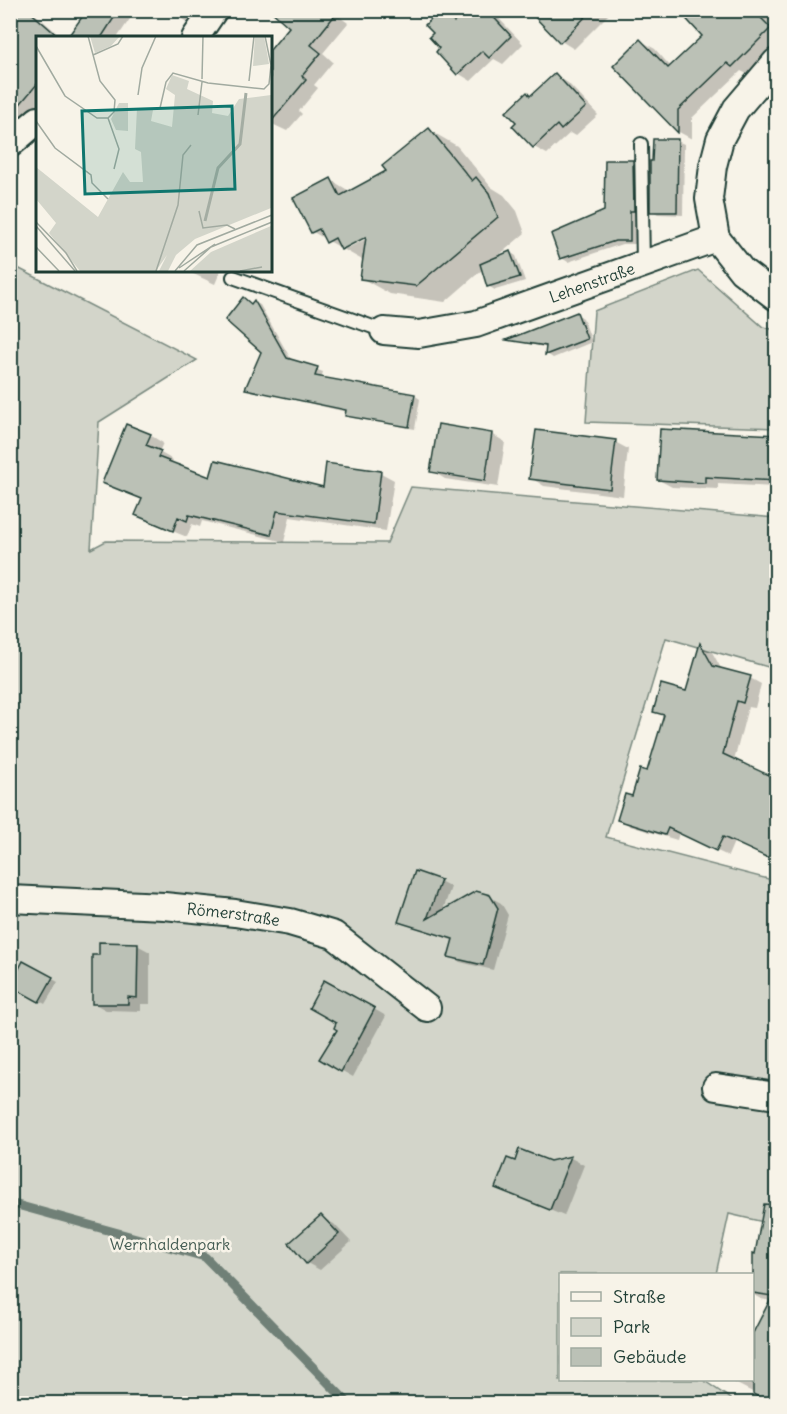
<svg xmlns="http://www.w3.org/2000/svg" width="787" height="1414" font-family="Delius,sans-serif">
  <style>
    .green { fill: #d3d5ca; stroke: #79897f; stroke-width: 1.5 }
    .shadow { fill: #0003; fill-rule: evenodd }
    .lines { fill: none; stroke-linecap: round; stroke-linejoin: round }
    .stream { stroke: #6f8077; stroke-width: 9 }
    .building { fill: #bbc1b6; stroke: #1f3d34; stroke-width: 1.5 }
    .lane-casing { stroke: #1f3d34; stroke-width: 16 }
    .street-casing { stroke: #1f3d34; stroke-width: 30 }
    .lane { stroke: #f7f3e8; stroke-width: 12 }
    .street { stroke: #f7f3e8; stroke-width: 26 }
    .labels { text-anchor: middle; stroke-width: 5; stroke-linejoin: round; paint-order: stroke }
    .street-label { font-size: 16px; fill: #1f3d34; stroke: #f7f3e8 }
    .park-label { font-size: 16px; fill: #435b52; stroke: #f7f3e8 }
    .inset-river { fill: none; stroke: #a4ada3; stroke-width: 3 }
    .inset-road { fill: none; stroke: #a1aaa0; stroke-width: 1.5 }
    .view { fill: #0f766e; fill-opacity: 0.15; stroke: #0f766e; stroke-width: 3 }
    .inset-edge { fill: none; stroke: #1f3d34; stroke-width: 3 }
  </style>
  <rect width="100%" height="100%" fill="#f7f3e8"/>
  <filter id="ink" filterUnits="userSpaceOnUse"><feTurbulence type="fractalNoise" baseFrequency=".0167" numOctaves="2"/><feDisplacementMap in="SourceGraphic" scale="12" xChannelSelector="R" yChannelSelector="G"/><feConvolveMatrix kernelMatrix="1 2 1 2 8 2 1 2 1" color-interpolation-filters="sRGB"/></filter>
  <g filter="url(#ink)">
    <g class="green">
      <polygon points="10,264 197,360 99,422 91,549 106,541 387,543 411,487 776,518 775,669 666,638 606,837 776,881 776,1225 729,1214 716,1274 560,1274 560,1380 703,1380 737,1403 11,1403"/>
      <polygon points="698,270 763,327 776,330 776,428 586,422 594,311"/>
    </g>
    <g class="shadow">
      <polygon points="10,10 30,10 63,38 38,38 38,116 10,132"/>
      <polygon points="88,10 136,10 117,38 77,38"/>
      <polygon points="169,10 202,10 191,25"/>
      <polygon points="290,10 346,10 340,17 348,23 323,53 333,62 314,85 318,88 299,111 302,114 287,131 270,123 270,61 291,26"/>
      <polygon points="469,10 491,10 523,44 503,64 494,59 471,81 458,73 427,25 442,11 458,21"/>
      <polygon points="536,10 613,10 574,49 561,41"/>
      <polygon points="684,10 776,10 776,15 769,22 776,29 776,44 747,74 741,71 692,118 692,139 679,132 615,66 641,41 655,49 671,67 705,36"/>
      <polygon points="555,75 568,83 598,115 575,136 570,133 547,154 534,147 532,97"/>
      <polygon points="776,116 776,132 768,124"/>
      <path d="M 429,130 L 457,146 L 491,187 L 504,195 L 517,211 L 525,233 L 497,257 L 510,252 L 516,256 L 525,281 L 495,290 L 488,286 L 483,269 L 445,302 L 390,294 L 361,278 L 364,261 L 313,232 L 295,199 L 331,180 L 351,192 L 388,172 ZM 372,232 L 374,235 L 348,248 L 346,246 Z"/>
      <polygon points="677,141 684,144 683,215 658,214 652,211"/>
      <polygon points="633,162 639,165 640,214 636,214 636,244 622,244 568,262 562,258 606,212"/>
      <polygon points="185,270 221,270 215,284"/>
      <polygon points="244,299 252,304 254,302 260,305 292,361 323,372 321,379 414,395 420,399 415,429 353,418 346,415 347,412 247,389 262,351"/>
      <polygon points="577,314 583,318 592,342 553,358 547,354 548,348 510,340"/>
      <polygon points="439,426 492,434 505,442 498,487 445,479 432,471"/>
      <polygon points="150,435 163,443 159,452 173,460 171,464 212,479 324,489 327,466 381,473 394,480 386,531 290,517 284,542 202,521 200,527 192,524 187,537 150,522 137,515 143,500 104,483"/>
      <polygon points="776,437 776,487 718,484 718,489 672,487 659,480"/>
      <polygon points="615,442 628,449 623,496 544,486 531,478"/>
      <polygon points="701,646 712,652 722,670 750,678 761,684 755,708 748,707 734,761 768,776 769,773 776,776 776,862 734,842 728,856 679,833 677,840 630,826 619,819 648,773 665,717 655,711 687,693"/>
      <polygon points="440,881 451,887 442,913 490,897 501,903 508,915 493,970 460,962 450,956 454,941 400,921"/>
      <polygon points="137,945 150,952 150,1004 141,1004 141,1011 106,1010 93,1003"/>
      <polygon points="24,963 58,982 45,1004 12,985"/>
      <polygon points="374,1009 386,1016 353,1077 321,1059"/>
      <polygon points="571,1158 584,1165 564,1216 497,1188 516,1163 550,1163"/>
      <polygon points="321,1217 334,1224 351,1242 320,1270 307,1263"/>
      <polygon points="761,1230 776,1302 761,1299 752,1294 752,1274"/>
      <polygon points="758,1325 776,1334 776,1404 729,1380 752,1380 752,1336"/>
    </g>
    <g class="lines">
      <polyline class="stream" points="10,1203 205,1257 349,1404"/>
    </g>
    <g class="building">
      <polygon points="10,10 28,10 60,38 38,38 38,83 10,116"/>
      <polygon points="87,10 119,10 101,38 67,38"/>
      <polygon points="270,10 339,10 311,45 321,53 302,76 306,80 270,123 270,50 289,27"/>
      <polygon points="440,10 454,22 466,10 487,10 511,36 489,58 482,51 457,75 436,52 439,48 429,37 433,33 425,25"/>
      <polygon points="528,10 592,10 560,43"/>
      <polygon points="678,10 753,10 771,28 732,67 727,63 678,110 678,133 613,66 640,39 668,68 702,36"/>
      <polygon points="555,73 586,107 561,130 557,125 533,148 512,126 516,122 506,112 527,92 530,96"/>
      <polygon points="429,128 472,181 476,177 489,193 498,217 416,286 360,279 366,237 341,250 335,238 326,243 319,229 311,233 293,198 331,178 340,196 386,171 382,166"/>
      <polygon points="653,139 678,139 677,212 650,212 650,161 652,161"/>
      <polygon points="605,160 633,160 634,211 630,211 630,241 615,241 560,259 551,234 604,211"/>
      <polygon points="510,251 520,277 487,287 480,264"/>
      <polygon points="243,297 251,304 254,300 287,358 318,367 315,376 415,394 409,427 345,416 346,410 245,389 261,352 225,320"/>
      <polygon points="577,312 587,339 545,355 546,346 506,340"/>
      <polygon points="126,424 151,434 146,445 161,451 158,457 210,477 215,460 323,487 326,463 381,471 374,524 277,511 271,535 189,515 187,521 178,517 173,531 135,515 142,499 102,483"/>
      <polygon points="438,424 492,433 485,481 430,472"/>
      <polygon points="660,429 777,435 777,481 705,477 705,483 657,480"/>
      <polygon points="536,430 616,440 610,489 529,479"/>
      <polygon points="700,643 713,666 751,676 743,703 737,701 723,754 777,779 777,862 723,837 716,851 668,828 665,835 617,820 625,794 632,796 640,769 647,771 664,715 653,712 661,684 686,691"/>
      <polygon points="415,871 441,880 427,919 476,891 490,895 498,908 483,965 448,957 453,939 398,922"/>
      <polygon points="99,942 138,943 137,998 128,997 128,1004 92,1004 92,955 99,955"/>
      <polygon points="23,961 53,977 39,1002 10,986"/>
      <polygon points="324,980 375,1008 341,1072 319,1059 337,1030 334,1028 336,1023 309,1008"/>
      <polygon points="519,1149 550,1161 571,1156 550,1210 495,1188 507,1158 515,1161"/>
      <polygon points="764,1204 777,1205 777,1387 768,1402 753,1394 753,1333 772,1296 753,1293 753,1253 755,1254"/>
      <polygon points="321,1215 339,1234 306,1264 289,1243"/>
    </g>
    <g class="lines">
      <defs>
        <g id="lane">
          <polyline points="641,144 643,264"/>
          <polyline points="233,277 384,331"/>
        </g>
        <g id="street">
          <polyline points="195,38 214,10"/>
          <polyline points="776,62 736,109 720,139 713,166 709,199 716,238 742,271 776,297"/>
          <polyline points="10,144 38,120"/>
          <path id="s1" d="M 384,331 L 419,334 L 476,324 L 716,238"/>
          <path id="s2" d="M 10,899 L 164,906 L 235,913 L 290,922 L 334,935 L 427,1008"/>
          <polyline points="716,1087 776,1096"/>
        </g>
      </defs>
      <use href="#lane" class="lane-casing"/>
      <use href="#street" class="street-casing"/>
      <use href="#lane" class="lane"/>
      <use href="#street" class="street"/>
    </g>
  </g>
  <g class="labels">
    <g class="street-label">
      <text dy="6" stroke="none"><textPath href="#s1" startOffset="216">Lehenstraße</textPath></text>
      <text dy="6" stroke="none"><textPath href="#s2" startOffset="224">Römerstraße</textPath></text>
    </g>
    <g class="park-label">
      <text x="170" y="1250">Wernhaldenpark</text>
    </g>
  </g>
  <g transform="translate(36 36)">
    <rect width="236" height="236" fill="#f7f3e8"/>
    <path d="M 54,0 L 84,0 L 75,10 L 59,17 ZM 219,0 L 228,0 L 233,28 L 217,30 ZM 136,39 L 153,45 L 151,53 L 177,65 L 176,77 L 192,80 L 203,63 L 235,59 L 235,172 L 159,203 L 140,219 L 132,235 L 123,235 L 131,219 L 120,235 L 44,235 L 13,197 L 20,187 L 0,163 L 0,131 L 62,181 L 87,136 L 94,146 L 107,146 L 105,116 L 99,113 L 101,72 L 117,74 L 115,85 L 136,91 L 139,59 L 130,53 ZM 83,67 L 92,67 L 92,95 L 80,94 L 75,83 ZM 235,190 L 235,235 L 154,235 L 175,216 Z" fill="#d3d5ca"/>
    <path class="inset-river" d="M 169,185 L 182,132 L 204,108 L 210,57"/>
    <path class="inset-road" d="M 52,0 L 64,45 L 79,64 L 78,76 L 72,82M 0,10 L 29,60 L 61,82 L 72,82M 57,19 L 82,8 L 87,0M 166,43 L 167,0M 213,45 L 218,0M 102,59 L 106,32 L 120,0M 124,72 L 130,46 L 137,37 L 172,47 L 228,53 L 233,48 L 235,29 L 229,0M 162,79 L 166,46M 72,82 L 83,113 L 78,133M 0,85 L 19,112 L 55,139 L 56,147 L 72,163M 163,175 L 167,192 L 191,189 L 199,193M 0,186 L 30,217 L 41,235M 0,190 L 39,235M 0,211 L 23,235M 143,232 L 179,208M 120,235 L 142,169 L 147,119 L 155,109M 139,235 L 161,209 L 236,179M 148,235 L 175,211 L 236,186M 204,235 L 226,231"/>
    <path class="view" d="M 196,70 L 199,153 L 49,158 L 46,75 Z"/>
    <rect width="236" height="236" class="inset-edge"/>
  </g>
  <rect width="787" height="1414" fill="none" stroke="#f7f3e8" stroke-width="36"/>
  <rect x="18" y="18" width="751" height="1378" fill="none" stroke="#1f3d34" stroke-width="2" filter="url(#ink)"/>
  <rect x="559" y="1273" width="195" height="108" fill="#f7f3e8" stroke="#a1aaa0" stroke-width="1.5"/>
  <rect x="571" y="1292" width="30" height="9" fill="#f7f3e8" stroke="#a1aaa0" stroke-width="1.5"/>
  <text x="613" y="1303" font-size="18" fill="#1f3d34">Straße</text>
  <rect x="571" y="1318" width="30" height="18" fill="#d3d5ca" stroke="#a1aaa0" stroke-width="1.5"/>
  <text x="613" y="1333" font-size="18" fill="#1f3d34">Park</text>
  <rect x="571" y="1348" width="30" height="18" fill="#bbc1b6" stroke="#a1aaa0" stroke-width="1.5"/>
  <text x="613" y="1363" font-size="18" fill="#1f3d34">Gebäude</text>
</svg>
